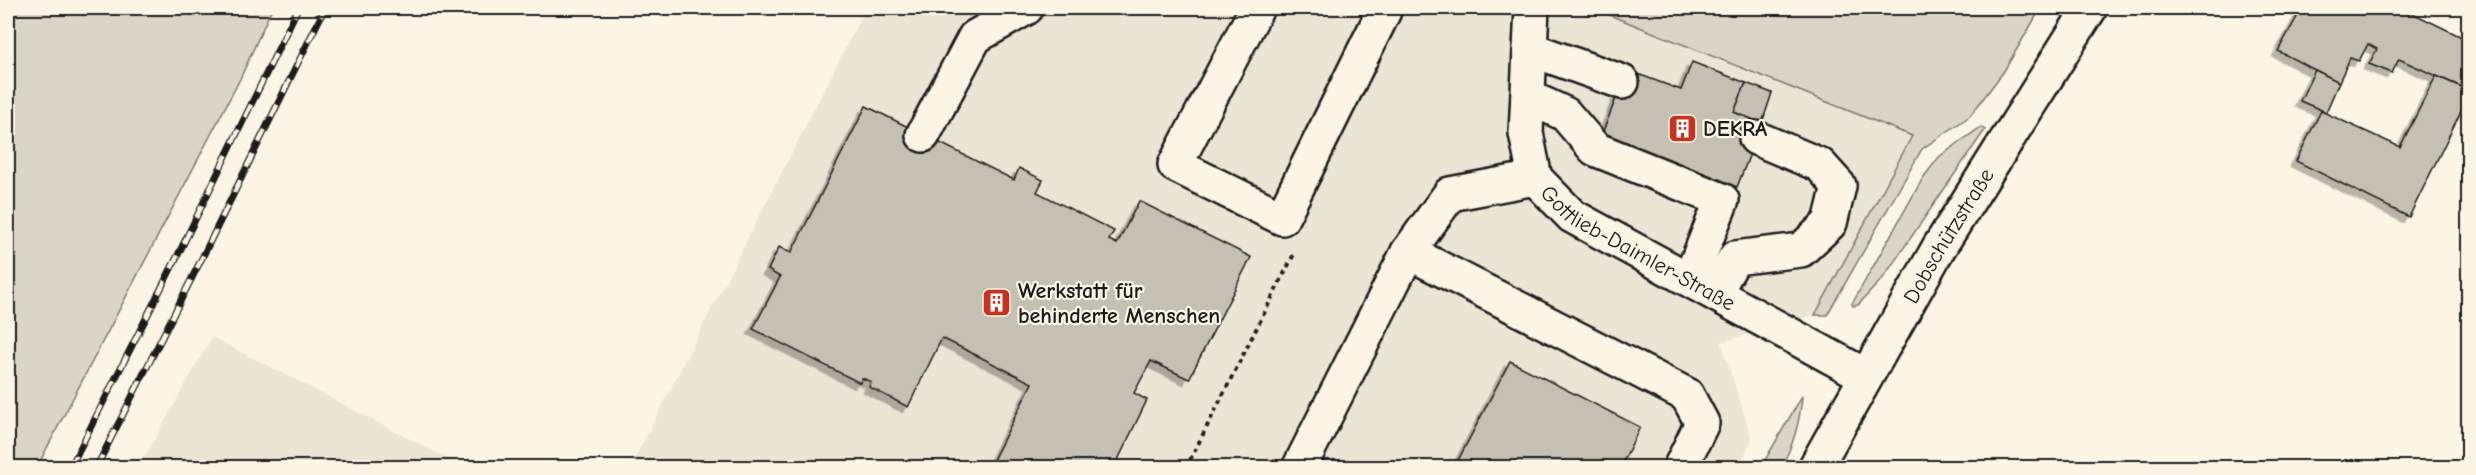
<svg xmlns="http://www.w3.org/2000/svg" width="2476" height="475" font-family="'Comic Neue',sans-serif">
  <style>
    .built { fill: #ebe5d6 }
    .green { fill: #dbd5c8; stroke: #7c7872; stroke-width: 1.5 }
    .building { fill: #c4c0b3; stroke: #1c1c1c; stroke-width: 1.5; filter: url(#shadow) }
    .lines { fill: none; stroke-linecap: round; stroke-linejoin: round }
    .minor-casing { stroke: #1c1c1c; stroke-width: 38 }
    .path { stroke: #1c1c1c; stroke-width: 4; stroke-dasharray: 4.5 4.5; stroke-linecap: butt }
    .minor { stroke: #fcf5e5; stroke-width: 33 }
    .rail-casing { stroke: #1c1c1c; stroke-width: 7 }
    .rail { stroke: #fcf5e5; stroke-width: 4.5; stroke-dasharray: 14; stroke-linecap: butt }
    .labels { text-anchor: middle; stroke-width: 4.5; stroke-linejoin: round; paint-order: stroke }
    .poi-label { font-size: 22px; font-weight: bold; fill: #1c1c1c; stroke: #fcf5e5; text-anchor: start }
    .street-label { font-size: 22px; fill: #1c1c1c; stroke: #fcf5e5 }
  </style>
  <defs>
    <filter id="shadow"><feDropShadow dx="-5.5" dy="5.5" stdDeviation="0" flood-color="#0004"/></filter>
  </defs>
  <rect width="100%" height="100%" fill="#fcf5e5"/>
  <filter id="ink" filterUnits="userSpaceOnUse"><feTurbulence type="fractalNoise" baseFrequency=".0167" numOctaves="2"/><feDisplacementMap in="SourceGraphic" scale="12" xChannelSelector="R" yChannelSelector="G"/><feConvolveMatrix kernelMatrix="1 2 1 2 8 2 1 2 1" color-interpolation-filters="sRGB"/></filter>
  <g filter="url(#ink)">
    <g class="built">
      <polygon points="866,8 1592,8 1912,136 1815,315 1721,342 1752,439 1738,467 630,468"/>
      <polygon points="212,337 311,388 464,467 139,467"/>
    </g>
    <g class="green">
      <polygon points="8,8 272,8 240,79 37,467 8,467"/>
      <polygon points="1592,8 2041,8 2004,71 1970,116 1922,149 1827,315 1815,315 1912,136"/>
      <polygon points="1981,127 1985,130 1883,278 1858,305 1853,306 1852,304 1923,178 1939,157"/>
      <path d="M 1802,396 C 1800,422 1794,444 1781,467 L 1761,467 Z"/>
    </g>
    <g class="building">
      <polygon points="2302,8 2402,8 2468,40 2468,90 2399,59 2392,73 2369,64 2377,49 2368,44 2359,61 2350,58 2339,82 2315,70 2278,51"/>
      <polygon points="1692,62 1746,83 1734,112 1762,123 1737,187 1602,134 1627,70 1681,90"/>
      <polygon points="2315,70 2339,82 2326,112 2300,101"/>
      <polygon points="2436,76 2468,90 2468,97 2409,217 2296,161 2321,111 2400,147"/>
      <polygon points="1746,83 1772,93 1762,123 1734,112"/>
      <polygon points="866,106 1014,180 1019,168 1043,180 1037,192 1114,231 1109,240 1117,244 1139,201 1251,257 1189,379 1151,361 1134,393 1147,400 1114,468 989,468 1032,383 942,338 908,407 869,387 871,382 862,378 860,383 753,329 780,277 768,270 779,247 791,253"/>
      <polygon points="1510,361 1640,427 1620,468 1454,468"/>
    </g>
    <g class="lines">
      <defs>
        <g id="minor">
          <polyline points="1257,8 1175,165 1282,218 1384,11 1377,8"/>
          <path id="s1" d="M 1532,8 L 1526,133 L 1535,178 L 1572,216 L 1866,376"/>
          <polyline points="1530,49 1622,82"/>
          <polyline points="1528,97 1565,114 1595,149 1722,200 1690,279"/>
          <polyline points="923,135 975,37 1026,8"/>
          <polyline points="1408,252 1687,395 1702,423 1680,468"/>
          <polyline points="1715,292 1735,258 1801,250 1830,223 1839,186 1820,165 1756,138"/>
          <polyline points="1299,468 1408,252 1450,194 1535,178"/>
          <path id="s2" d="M 1815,468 L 1938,249 L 2090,8"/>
        </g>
      </defs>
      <use href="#minor" class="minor-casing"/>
      <polyline class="path" points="1186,468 1295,252"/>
      <use href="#minor" class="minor"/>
      <defs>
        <g id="rail">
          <polyline points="70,468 177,257 298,8"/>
          <polyline points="96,468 198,266 325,8"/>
        </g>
      </defs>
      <use href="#rail" class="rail-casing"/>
      <use href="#rail" class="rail"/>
    </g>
  </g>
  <defs>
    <symbol id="building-square" viewBox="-11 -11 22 22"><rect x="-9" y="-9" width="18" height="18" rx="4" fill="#c8321e" stroke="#fcf5e5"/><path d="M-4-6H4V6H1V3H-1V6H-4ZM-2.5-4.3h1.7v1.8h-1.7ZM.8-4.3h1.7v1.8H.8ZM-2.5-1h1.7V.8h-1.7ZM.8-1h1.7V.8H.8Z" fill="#fff"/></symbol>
  </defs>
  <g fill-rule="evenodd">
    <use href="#building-square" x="1666" y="112" width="33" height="33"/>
    <use href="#building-square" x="980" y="286" width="33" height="33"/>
  </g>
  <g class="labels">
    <g class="poi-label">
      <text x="1703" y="136">DEKRA</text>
      <text x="1018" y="298">Werkstatt für<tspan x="1018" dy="25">behinderte Menschen</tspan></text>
    </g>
    <g class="street-label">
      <text dy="8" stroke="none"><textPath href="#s2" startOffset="268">Dobschützstraße</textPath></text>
      <text dy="8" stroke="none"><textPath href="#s1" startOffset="297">Gottlieb-Daimler-Straße</textPath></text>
    </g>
  </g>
  <rect width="2476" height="475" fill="none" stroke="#fcf5e5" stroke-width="30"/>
  <rect x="15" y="15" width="2446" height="445" fill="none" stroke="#1c1c1c" stroke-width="2" filter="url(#ink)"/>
</svg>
